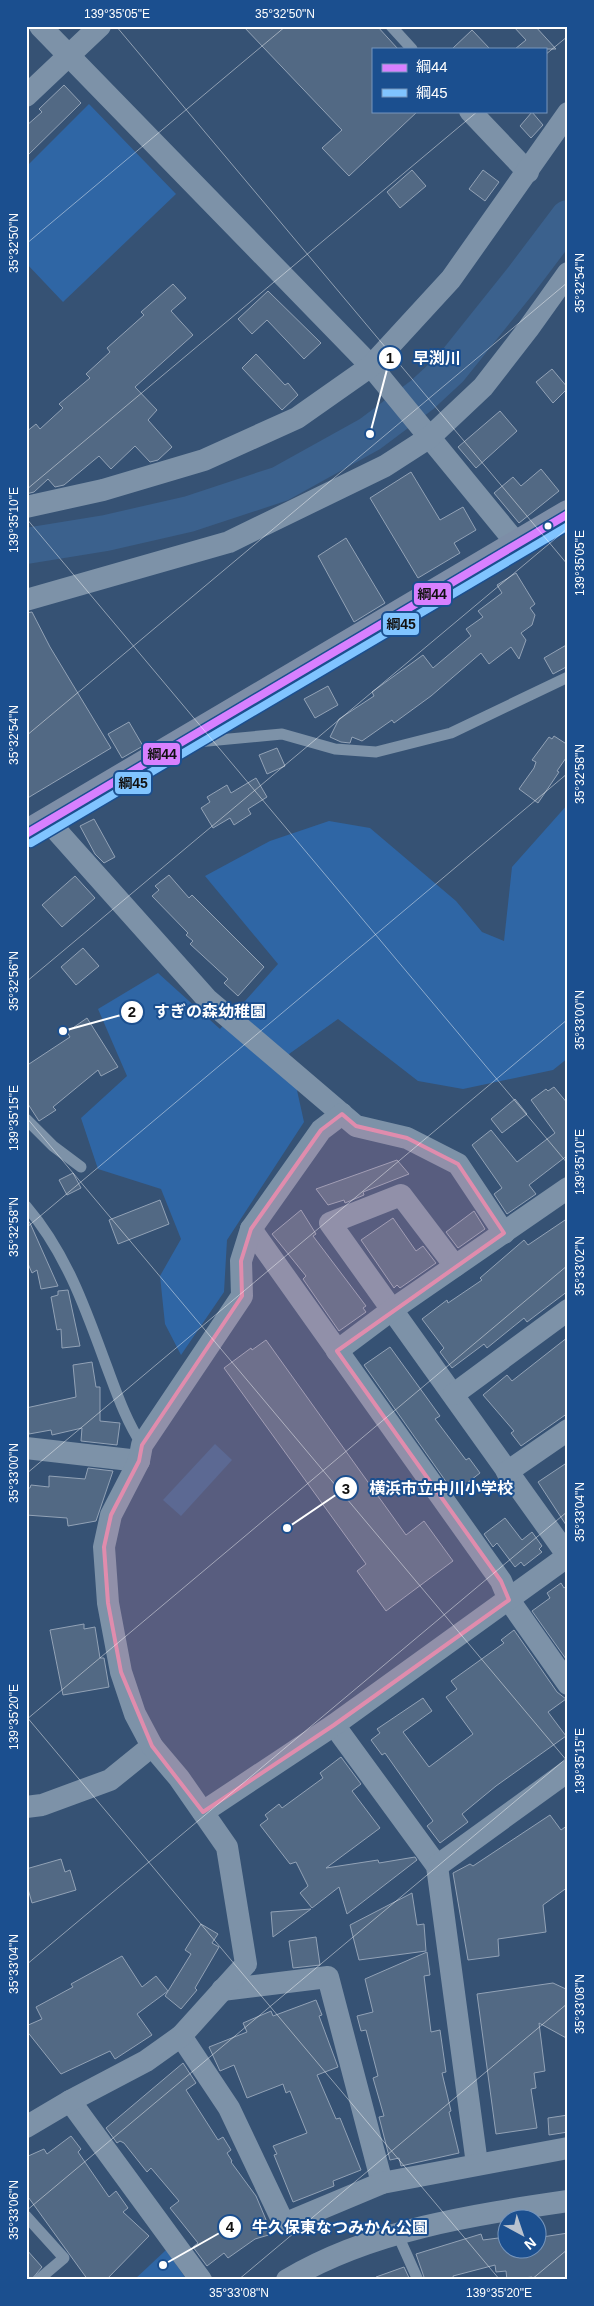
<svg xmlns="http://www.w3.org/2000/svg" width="594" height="2306" font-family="Helvetica,'Noto Sans JP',sans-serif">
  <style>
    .green { fill: #2f66a5 }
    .water { fill: #3b618d }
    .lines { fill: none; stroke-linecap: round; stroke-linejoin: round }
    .river { stroke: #3b618d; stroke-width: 36 }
    .building { fill: #526984; stroke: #92a2b6 }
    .service { stroke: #7d92a8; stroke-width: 11 }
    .minor { stroke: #7d92a8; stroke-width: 22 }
    .primary { stroke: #7d8ea7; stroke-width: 28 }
    .bus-1-casing { stroke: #1b4f8f; stroke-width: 11 }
    .bus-2-casing { stroke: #1b4f8f; stroke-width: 11 }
    .bus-1 { stroke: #d880ff; stroke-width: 8 }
    .bus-2 { stroke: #80c4ff; stroke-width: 8 }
    .marked { fill: #e08cad; fill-opacity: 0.2; stroke: #e08cad; stroke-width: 4; stroke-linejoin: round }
    .ticks { fill: none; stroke: #fff; stroke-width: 1; stroke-opacity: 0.45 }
    .bus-dot { fill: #fff; stroke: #1b4f8f; stroke-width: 2 }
    .leader { fill: none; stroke: #fff; stroke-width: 2 }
    .callout-dot { fill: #fff; stroke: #1b4f8f; stroke-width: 2 }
    .mark-label { font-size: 15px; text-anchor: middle; font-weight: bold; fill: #111 }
    .callout-label { font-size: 16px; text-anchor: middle; font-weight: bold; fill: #fff; stroke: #1b4f8f; stroke-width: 4; stroke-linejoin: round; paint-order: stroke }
    .line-badge { stroke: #1b4f8f; stroke-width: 2 }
    .pale-badge-label { font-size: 14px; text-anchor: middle; font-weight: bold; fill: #111 }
    .neatline { fill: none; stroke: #fff; stroke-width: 2 }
    .ticks-label { font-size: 12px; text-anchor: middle; fill: #fff }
  </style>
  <rect width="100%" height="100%" fill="#365274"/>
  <g class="green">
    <polygon points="89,104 176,194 63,302 26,263 26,167"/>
    <polygon points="568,804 568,1058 553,1070 463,1089 418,1081 338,1019 289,1054 304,1122 227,1240 224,1292 181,1355 165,1324 160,1276 181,1239 161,1189 98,1169 81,1118 127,1076 98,1009 158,973 220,1029 278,964 205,876 270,841 329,821 370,828 456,901 482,932 504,941 512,867"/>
    <polygon points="166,2250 187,2280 134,2280"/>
  </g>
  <polygon class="water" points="215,1444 232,1460 181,1516 163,1500"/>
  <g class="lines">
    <polyline class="river" points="26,546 106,533 189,514 280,484 370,434 422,395 450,369 522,279 568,218"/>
  </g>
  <g class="building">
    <polygon points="243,26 377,26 398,49 373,49 373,111 418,111 349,176 322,148 342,130"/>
    <polygon points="513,26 535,26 556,49 515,49 526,40"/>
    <polygon points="472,30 490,49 452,49"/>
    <polygon points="64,85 81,103 26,157 26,126 42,112 39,109"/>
    <polygon points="532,112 543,125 531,138 520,126"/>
    <polygon points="412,170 426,186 400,208 387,192"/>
    <polygon points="483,170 499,182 485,201 469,189"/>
    <polygon points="173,284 186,298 171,311 193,335 135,387 157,410 148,420 172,447 158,460 150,462 135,446 111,469 99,456 64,485 55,487 48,479 34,492 26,494 26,432 36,424 40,429 63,408 59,404 90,378 86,374 110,352 107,348 144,315 141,312"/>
    <polygon points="268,291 321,343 304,359 267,320 252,334 238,319"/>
    <polygon points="256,354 285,385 288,383 298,395 282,410 242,368"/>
    <polygon points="552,369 568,388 553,403 536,382"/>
    <polygon points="500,411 517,431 476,468 458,447"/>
    <polygon points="541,469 559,491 519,523 494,493 513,477 521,486"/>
    <polygon points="411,472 440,520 463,507 476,530 454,543 460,553 418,578 370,498"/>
    <polygon points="346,538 385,603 354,622 318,556"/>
    <polygon points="516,573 535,604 530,608 535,615 532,625 521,633 526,640 519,659 511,647 489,664 481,653 431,696 394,723 392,720 362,741 352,737 350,743 341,742 330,737 339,719 374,696 372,692 423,655 433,668 471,636 466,629 483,617 478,611 502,593 497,585"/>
    <polygon points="32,612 50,647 111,748 26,799 26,613"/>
    <polygon points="568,644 568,666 553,674 544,658"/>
    <polygon points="328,686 338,705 315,718 304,699"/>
    <polygon points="129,722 143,746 122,758 108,734"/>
    <polygon points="554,736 568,745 568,755 557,771 559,772 538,803 519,789 534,768 536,762 532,760 549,737 552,739"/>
    <polygon points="277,748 285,766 267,774 259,755"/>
    <polygon points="256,778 267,797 248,809 251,814 234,825 230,818 213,828 201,808 210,802 207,797 227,785 231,793"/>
    <polygon points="94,819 115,857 104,863 95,854 80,826"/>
    <polygon points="169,875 189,898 192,895 264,967 238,996 224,983 228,979 190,944 193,941 186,935 188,933 152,896 159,890 155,886"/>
    <polygon points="75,876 95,898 62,927 42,905"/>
    <polygon points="83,948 99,966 76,985 61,967"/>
    <polygon points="87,1018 118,1067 101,1076 98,1070 53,1107 56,1110 39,1121 26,1101 26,1066 70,1037 67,1032"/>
    <polygon points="554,1087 568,1104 568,1155 529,1185 536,1194 507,1214 494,1194 502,1188 472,1145 491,1130 517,1162 555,1133 531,1100 546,1089 548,1091"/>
    <polygon points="515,1099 527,1114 502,1133 491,1119"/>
    <polygon points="397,1160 409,1174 363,1192 364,1195 345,1203 344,1200 328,1205 316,1189"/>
    <polygon points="73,1173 81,1188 67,1195 59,1180"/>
    <polygon points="160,1200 169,1224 118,1244 109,1220"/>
    <polygon points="301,1210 316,1234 313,1236 366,1306 363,1308 366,1312 339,1331 303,1279 306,1276 272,1234"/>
    <polygon points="474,1211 485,1229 458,1248 446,1232"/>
    <polygon points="26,1218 30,1223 58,1286 41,1289 37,1270 32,1273 26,1259"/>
    <polygon points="393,1218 416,1251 423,1246 436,1263 400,1288 397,1285 394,1288 361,1240"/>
    <polygon points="568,1218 568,1291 527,1322 524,1318 487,1348 484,1344 452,1368 440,1352 444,1348 422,1319 447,1300 448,1303 482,1280 480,1278 524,1240 528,1245"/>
    <polygon points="68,1290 80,1346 62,1348 61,1329 57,1330 51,1297 58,1295 58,1291"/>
    <polygon points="568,1337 568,1413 521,1446 511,1433 514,1431 483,1395 507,1375 512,1381"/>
    <polygon points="266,1340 406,1535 424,1521 453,1561 386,1611 357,1571 366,1564 224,1368 251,1348 252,1350"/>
    <polygon points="390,1347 440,1416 435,1419 466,1460 469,1458 480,1473 454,1493 364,1365"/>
    <polygon points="92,1362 96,1387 100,1387 100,1421 120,1423 117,1445 81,1441 82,1428 52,1435 51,1430 29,1434 26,1408 76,1397 73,1365"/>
    <polygon points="568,1462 568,1528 538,1482"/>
    <polygon points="88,1468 113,1471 96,1521 68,1526 67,1518 26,1515 26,1488 30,1488 31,1485 49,1487 49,1476 85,1479"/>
    <polygon points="505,1518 522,1540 532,1532 542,1546 539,1549 542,1552 524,1566 521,1562 515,1567 497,1543 493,1547 484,1534"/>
    <polygon points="561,1583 564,1588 568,1585 566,1659 532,1611 550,1598 547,1593"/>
    <polygon points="84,1624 84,1629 95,1627 100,1658 104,1658 109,1687 63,1695 50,1630"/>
    <polygon points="514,1630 557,1692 566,1699 548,1712 566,1736 496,1786 462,1814 468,1822 440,1843 427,1826 433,1821 385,1753 382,1755 371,1740 380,1733 377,1729 423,1698 432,1711 403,1732 429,1767 473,1734 446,1697 457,1689 451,1681 504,1643 501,1640"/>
    <polygon points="341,1757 361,1784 352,1791 380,1828 326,1868 378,1860 379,1863 415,1857 417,1860 347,1914 339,1887 312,1908 300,1893 308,1886 296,1862 290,1864 260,1825 268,1819 265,1815 279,1804 282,1808 323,1778 320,1773"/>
    <polygon points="550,1815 561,1830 568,1825 568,1887 543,1905 546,1932 498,1939 499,1956 468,1960 453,1873 470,1864 473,1866"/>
    <polygon points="61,1859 65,1872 70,1870 76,1890 32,1903 26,1882 26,1869"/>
    <polygon points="412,1893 417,1925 424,1924 426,1951 359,1960 350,1925"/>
    <polygon points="311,1909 273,1937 271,1912"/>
    <polygon points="201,1924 218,1934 212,1943 219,1947 195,1988 197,1990 181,2009 165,1996 191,1954 185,1950"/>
    <polygon points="316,1937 320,1965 293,1968 289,1941"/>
    <polygon points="427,1952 430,1975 424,1976 431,2032 440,2030 446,2072 442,2073 451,2111 449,2112 459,2153 401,2166 399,2158 390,2160 379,2117 384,2116 373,2078 378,2076 366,2030 361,2031 357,2016 373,2012 365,1979"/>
    <polygon points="122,1956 142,1987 156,1976 168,1991 137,2014 152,2035 115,2059 110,2051 61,2074 26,2030 26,2026 42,2019 36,2007 73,1987 71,1984"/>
    <polygon points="553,1983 568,1990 568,2039 539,2023 545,2071 534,2073 536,2088 531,2089 537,2128 496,2134 477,1994"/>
    <polygon points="316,2000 322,2015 319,2016 338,2067 317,2075 336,2119 340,2118 361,2170 333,2181 334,2186 293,2202 274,2155 277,2154 273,2146 307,2133 290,2091 286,2093 283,2084 247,2098 234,2065 220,2071 209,2047 247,2032 243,2023 271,2011 273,2016"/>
    <polygon points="183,2063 196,2083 186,2090 218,2140 223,2137 231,2150 227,2153 232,2161 231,2162 256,2196 272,2234 255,2239 228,2258 224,2253 207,2266 193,2247 198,2243 170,2208 179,2201 151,2168 147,2172 124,2143 120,2141 117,2143 106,2128"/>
    <polygon points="568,2115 568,2132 549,2135 548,2118"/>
    <polygon points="71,2136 81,2149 78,2152 109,2197 116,2191 128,2208 123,2212 149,2236 106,2280 88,2280 26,2194 26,2157 44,2149 47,2154"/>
    <polygon points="568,2233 568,2280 532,2280 532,2277 507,2280 506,2271 496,2272 495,2265 453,2276 454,2280 425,2280 416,2254 481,2234 483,2240 506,2237 506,2248 536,2248 536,2238"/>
    <polygon points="26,2249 42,2267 31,2280 26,2280"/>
    <polygon points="404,2267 410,2280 377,2280 376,2277"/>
  </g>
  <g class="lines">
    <g class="service">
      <polyline points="391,26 412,49"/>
      <polyline points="197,742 282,734 335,749 376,752 451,733 568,677"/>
      <polyline points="26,1119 53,1146 81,1167"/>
      <path d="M 26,1206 C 65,1251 85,1307 105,1362 C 116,1391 125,1419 142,1445"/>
      <polyline points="26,2216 64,2258 38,2280"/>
      <polyline points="397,2233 418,2280"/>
    </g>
    <g class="minor">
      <polyline points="40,26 371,366 517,544"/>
      <polyline points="26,96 100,26"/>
      <polyline points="470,111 528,172"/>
      <polyline points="26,507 103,490 204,460 297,418 371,366 451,279 568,113"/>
      <polyline points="26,600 229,542 385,466 430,437 483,387 528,329 568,273"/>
      <polyline points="48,821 207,999 356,1126 407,1138 458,1164 504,1233"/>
      <polyline points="251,1229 501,1581 509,1600 568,1684"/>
      <polyline points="455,1266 401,1195 330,1223 568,1556"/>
      <polyline points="337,1351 393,1309 568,1188"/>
      <polyline points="454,1394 568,1310"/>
      <polyline points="26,1448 139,1461"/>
      <polyline points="507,1472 568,1430"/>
      <polyline points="334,1725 437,1866 477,2164"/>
      <polyline points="26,1807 42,1805 110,1780 152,1746"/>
      <polyline points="203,1812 334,1725 568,1556"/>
      <polyline points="437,1866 568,1771"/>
      <polyline points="222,1990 328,1977 382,2183"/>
      <polyline points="181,2036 229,2108 284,2224 382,2183 568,2148"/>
      <polyline points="70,2101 201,2280"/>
      <polyline points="26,2127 70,2101 146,2061 181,2036 246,1964 227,1847 179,1778 152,1746 135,1714 121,1672 108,1603 104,1547 111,1515 139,1461 142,1445 242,1296 241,1261 251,1229 321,1130 342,1114"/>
      <path d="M 287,2280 C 371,2230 472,2215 568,2201"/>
    </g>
    <polyline class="primary" points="26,834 568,514"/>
    <defs>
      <polyline id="bus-1" points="26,834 568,514"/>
      <polyline id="bus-2" points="31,843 568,526"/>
    </defs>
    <use href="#bus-1" class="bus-1-casing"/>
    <use href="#bus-2" class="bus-2-casing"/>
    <use href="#bus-1" class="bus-1"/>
    <use href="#bus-2" class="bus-2"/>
  </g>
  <path class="marked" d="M 342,1114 L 356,1126 L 407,1138 L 458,1164 L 504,1233 L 337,1351 L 501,1581 L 509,1600 L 334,1725 L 203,1812 L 152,1746 L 121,1672 L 108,1603 L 104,1547 L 111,1515 L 139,1461 L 142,1445 L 242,1296 L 241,1261 L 251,1229 L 321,1130 Z"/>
  <path class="ticks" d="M 116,26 L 568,565M 545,55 L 568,36M 26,244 L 286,26M 26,490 L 478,111M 26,518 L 568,1164M 26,736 L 568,282M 26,982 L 568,528M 26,1117 L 568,1762M 26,1228 L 568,773M 26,1474 L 568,1019M 26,1716 L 500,2280M 26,1720 L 568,1265M 26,1965 L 568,1511M 26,2211 L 568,1757M 238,2280 L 568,2003M 531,2280 L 568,2249"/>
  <circle class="bus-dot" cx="548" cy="526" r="4.5"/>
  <path class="leader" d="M370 434L390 358M63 1031L132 1012M287 1528L346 1488M163 2265L230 2227"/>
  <g class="callout-dot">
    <circle cx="370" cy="434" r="5"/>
    <circle cx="63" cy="1031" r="5"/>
    <circle cx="287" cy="1528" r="5"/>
    <circle cx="163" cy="2265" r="5"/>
    <circle cx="390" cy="358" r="12"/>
    <circle cx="132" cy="1012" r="12"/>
    <circle cx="346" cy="1488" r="12"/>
    <circle cx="230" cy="2227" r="12"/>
  </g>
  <g class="mark-label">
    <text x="390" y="363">1</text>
    <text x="132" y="1017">2</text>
    <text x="346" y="1494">3</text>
    <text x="230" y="2232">4</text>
  </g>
  <g class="callout-label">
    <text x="437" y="364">早渕川</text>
    <text x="210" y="1017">すぎの森幼稚園</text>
    <text x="441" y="1494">横浜市立中川小学校</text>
    <text x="340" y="2233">牛久保東なつみかん公園</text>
  </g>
  <g class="line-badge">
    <rect x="413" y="582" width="39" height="24" rx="5" fill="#d880ff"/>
    <rect x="382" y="612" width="38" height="24" rx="5" fill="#80c4ff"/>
    <rect x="142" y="742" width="39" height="24" rx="5" fill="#d880ff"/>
    <rect x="114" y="771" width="38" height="24" rx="5" fill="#80c4ff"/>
  </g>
  <g class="pale-badge-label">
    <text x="432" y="599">綱44</text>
    <text x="401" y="629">綱45</text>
    <text x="162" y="759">綱44</text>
    <text x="133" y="788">綱45</text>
  </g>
  <rect width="594" height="2306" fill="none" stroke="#1b4f8f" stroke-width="55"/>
  <rect x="372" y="48" width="175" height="65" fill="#1b4f8f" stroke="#7695bc"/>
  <rect x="382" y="64" width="25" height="8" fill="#d880ff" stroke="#7695bc"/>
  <text x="416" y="72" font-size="15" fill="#ffffff">綱44</text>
  <rect x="382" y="89" width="25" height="8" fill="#80c4ff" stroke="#7695bc"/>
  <text x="416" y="98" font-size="15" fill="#ffffff">綱45</text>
  <g transform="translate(522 2234) rotate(140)"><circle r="24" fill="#1b4f8f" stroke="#7695bc"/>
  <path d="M0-4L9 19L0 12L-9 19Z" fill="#b9c2ce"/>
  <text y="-8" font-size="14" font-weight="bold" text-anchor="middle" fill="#ffffff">N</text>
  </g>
  <rect x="28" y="28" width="538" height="2250" class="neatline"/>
  <g class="ticks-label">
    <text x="117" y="18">139°35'05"E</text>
    <text x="285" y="18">35°32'50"N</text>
    <text transform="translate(14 243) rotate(-90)" y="4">35°32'50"N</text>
    <text transform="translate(580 283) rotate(-90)" y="4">35°32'54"N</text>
    <text transform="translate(14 520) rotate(-90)" y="4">139°35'10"E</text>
    <text transform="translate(580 563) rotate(-90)" y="4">139°35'05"E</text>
    <text transform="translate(14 735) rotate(-90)" y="4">35°32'54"N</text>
    <text transform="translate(580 774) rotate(-90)" y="4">35°32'58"N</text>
    <text transform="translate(14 981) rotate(-90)" y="4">35°32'56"N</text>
    <text transform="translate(580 1020) rotate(-90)" y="4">35°33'00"N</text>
    <text transform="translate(14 1118) rotate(-90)" y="4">139°35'15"E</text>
    <text transform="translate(580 1162) rotate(-90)" y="4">139°35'10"E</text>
    <text transform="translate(14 1227) rotate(-90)" y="4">35°32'58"N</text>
    <text transform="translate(580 1266) rotate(-90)" y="4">35°33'02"N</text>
    <text transform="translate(14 1473) rotate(-90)" y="4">35°33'00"N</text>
    <text transform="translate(580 1512) rotate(-90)" y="4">35°33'04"N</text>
    <text transform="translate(14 1717) rotate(-90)" y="4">139°35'20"E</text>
    <text transform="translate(580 1761) rotate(-90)" y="4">139°35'15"E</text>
    <text transform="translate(14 1964) rotate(-90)" y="4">35°33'04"N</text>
    <text transform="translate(580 2004) rotate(-90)" y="4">35°33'08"N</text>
    <text transform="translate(14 2210) rotate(-90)" y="4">35°33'06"N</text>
    <text x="239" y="2297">35°33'08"N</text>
    <text x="499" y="2297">139°35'20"E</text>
  </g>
</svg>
